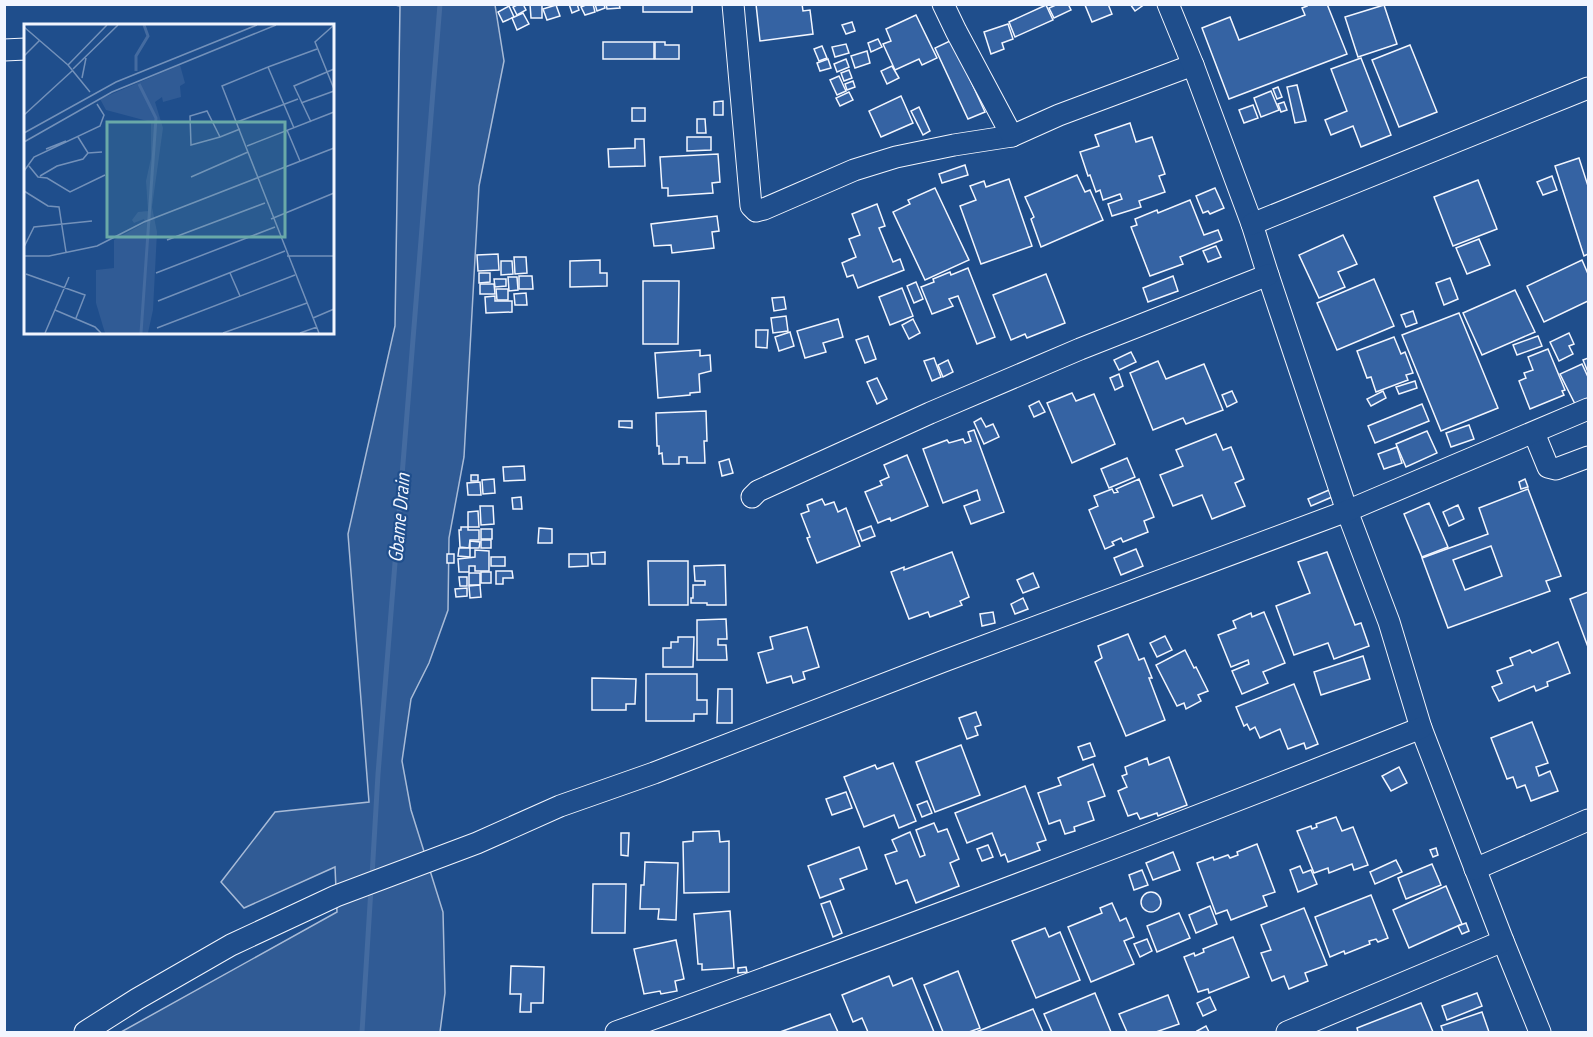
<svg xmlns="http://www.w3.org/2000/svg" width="1593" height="1037" font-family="'PT Sans Narrow',sans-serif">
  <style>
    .built { fill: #305b95; stroke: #a8bbd7; stroke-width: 1.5 }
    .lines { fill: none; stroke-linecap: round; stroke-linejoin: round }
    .stream { stroke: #446ba0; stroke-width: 5 }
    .building { fill: #3563a3; stroke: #f2f6ff; stroke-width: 1.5; fill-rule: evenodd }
    .minor-casing { stroke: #f2f6ff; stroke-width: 23 }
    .minor { stroke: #1f4e8c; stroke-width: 21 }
    .labels { text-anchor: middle; stroke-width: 4.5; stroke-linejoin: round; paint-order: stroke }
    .water-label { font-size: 20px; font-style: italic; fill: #f2f6ff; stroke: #1f4e8c }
    .inset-river { fill: none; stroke: #446ba0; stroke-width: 3 }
    .inset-road { fill: none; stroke: #7391ba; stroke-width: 1.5 }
    .view { fill: #6aa9a8; fill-opacity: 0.15; stroke: #6aa9a8; stroke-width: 3 }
    .inset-edge { fill: none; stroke: #f2f6ff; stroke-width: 3 }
  </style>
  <rect width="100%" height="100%" fill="#1f4e8c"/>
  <polygon class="built" points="395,5 495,5 504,61 479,186 464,457 449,538 448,610 429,663 411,699 402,761 411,810 443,912 445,993 440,1032 121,1032 337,912 335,867 244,908 221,882 275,812 369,802 348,534 395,326 400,6"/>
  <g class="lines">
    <g class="stream">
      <polyline points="372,876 378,774 440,4"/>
      <polyline points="362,1032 371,888"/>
    </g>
  </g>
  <g class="building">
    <polygon points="519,4 523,4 526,10 517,15 513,7"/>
    <polygon points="530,4 542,4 542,18 531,18"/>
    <polygon points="569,4 577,4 579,10 572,13"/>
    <polygon points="588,4 593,4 595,12 585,15 581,7"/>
    <polygon points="595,4 604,4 605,8 597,11"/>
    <polygon points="606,4 619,4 620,8 607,9"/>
    <rect x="643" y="4" width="49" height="8"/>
    <polygon points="756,4 802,4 803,11 810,10 813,34 760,41"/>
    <polygon points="1058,4 1068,4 1071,10 1054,18 1049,8"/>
    <polygon points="1087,4 1108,4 1112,14 1092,22 1085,5"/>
    <polygon points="1130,4 1145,4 1135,11"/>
    <polygon points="1306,4 1327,4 1347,54 1229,99 1202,28 1230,17 1239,40 1305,15 1302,8 1307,6"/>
    <polygon points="556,5 560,16 547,20 543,9"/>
    <polygon points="1046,5 1053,20 1015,37 1009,22"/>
    <polygon points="1384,5 1397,44 1358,57 1345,17"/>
    <polygon points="509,6 514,17 503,22 498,12"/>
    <polygon points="523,13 529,24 517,30 512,18"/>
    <polygon points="916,15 937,58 922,65 919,59 895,70 883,44 891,41 886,29"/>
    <polygon points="852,22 855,31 846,34 842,25"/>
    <polygon points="1008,24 1013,39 1002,43 1004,49 991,54 984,32"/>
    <polygon points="878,39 882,47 871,52 868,43"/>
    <polygon points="952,40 985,112 968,119 935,48"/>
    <rect x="603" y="42" width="51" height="17"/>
    <polygon points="655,42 665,42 665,45 679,45 679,59 655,59"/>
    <polygon points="846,44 849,53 835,57 832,47"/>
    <polygon points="1410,45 1437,112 1399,127 1372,60"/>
    <polygon points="822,46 827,58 819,61 814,49"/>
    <polygon points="867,51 870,63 855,68 851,56"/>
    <polygon points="1361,58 1391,135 1361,147 1353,126 1331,135 1325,120 1347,111 1331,69"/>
    <polygon points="828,59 831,68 820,71 817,63"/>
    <polygon points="846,59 849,67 837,72 834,64"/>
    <polygon points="892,66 899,78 887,84 881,71"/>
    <polygon points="849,70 852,78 844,81 841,73"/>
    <polygon points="839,76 846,91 837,95 830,80"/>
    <polygon points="853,81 855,87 847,90 845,84"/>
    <polygon points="1297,85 1306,121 1295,123 1287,87"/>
    <polygon points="1278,87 1282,97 1277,99 1273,89"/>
    <polygon points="1271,91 1279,110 1261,117 1254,98"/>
    <polygon points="849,92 853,100 840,106 836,98"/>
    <polygon points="901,96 913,123 881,137 869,111"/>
    <polygon points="723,101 723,115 714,115 714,102"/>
    <polygon points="1284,102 1287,110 1281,112 1278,104"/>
    <polygon points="1253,105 1258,118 1244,123 1239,110"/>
    <polygon points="919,107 930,131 923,135 911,111"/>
    <rect x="632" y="108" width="13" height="13"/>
    <polygon points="697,119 705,119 706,133 697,133"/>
    <polygon points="1130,123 1136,142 1152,137 1165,174 1159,176 1165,192 1139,201 1141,207 1112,216 1108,204 1122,199 1120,194 1103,200 1100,190 1096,192 1090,175 1088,176 1080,152 1099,146 1095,135"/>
    <polygon points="687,137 711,137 711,150 687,151"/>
    <polygon points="635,139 644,139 645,166 609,167 608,149 635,148"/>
    <polygon points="718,154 720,182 712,183 713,193 668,196 668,188 662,188 660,157"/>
    <polygon points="1579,158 1588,186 1588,254 1584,256 1555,166"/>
    <polygon points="965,165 968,175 942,183 939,174"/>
    <polygon points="1077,175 1085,192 1090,190 1103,220 1041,247 1031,219 1034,217 1025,197"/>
    <polygon points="1552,176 1557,190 1543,195 1537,182"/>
    <polygon points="1009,179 1032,246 981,264 960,206 976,200 970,186 984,181 986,187"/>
    <polygon points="1478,180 1497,229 1453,246 1434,197"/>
    <polygon points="935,188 969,260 925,280 893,212 910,204 908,200"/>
    <polygon points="1215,188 1224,208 1210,214 1208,211 1203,213 1196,196"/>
    <polygon points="1190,200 1204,235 1218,230 1222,240 1180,257 1183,264 1150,276 1131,227 1137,225 1135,219 1157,210 1158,213"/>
    <polygon points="877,204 885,226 879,228 893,262 900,259 904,270 858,288 853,275 847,277 842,263 856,257 849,239 860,235 852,214"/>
    <polygon points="717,216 719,231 712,232 714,248 672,253 671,245 654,246 651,224"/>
    <polygon points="1343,235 1357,264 1338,272 1345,287 1319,298 1299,255"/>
    <polygon points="1479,239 1490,265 1467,274 1456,248"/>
    <polygon points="1216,246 1221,257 1208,262 1203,251"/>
    <polygon points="498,254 499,270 478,271 477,255"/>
    <polygon points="514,257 526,257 527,273 515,274"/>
    <polygon points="600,260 600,273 607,273 607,286 570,287 570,261"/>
    <polygon points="1582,260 1588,274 1588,301 1544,322 1527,286"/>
    <polygon points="501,261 512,261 513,274 501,275"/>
    <polygon points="968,268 995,337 977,344 958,296 949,299 953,306 932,314 921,287 934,282 933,279 950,272 951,275"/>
    <polygon points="479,273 490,273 490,282 479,283"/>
    <polygon points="1046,274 1065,323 1027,338 1025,334 1011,340 993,295"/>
    <polygon points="519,276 532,276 533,289 519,289"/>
    <polygon points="1173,276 1178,291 1148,302 1143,288"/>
    <polygon points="508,277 517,277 518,290 509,291"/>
    <polygon points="1450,278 1458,299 1444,305 1436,283"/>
    <polygon points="494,279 506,279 506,286 495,287"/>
    <polygon points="1374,279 1394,326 1337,350 1317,303"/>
    <polygon points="643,281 679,281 678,344 643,344"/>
    <polygon points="916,282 923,299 914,303 907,286"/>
    <polygon points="480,284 494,284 495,294 480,294"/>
    <polygon points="902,288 913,316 890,325 879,297"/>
    <polygon points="496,289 508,289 508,300 497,300"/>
    <polygon points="1515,290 1535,332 1482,355 1463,313"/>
    <polygon points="526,293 527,305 515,305 514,294"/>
    <polygon points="495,296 495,301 512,301 512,312 486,313 485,297"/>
    <polygon points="784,297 786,309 774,311 772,298"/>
    <polygon points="1413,311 1417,323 1406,327 1401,315"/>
    <polygon points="1459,313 1498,408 1441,431 1402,335"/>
    <polygon points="786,316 788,331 773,333 771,318"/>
    <polygon points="838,319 843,337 823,343 826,352 805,358 797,331"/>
    <polygon points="913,319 920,333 909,339 902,325"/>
    <polygon points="756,330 768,330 767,348 756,347"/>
    <polygon points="790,332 794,346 779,351 775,337"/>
    <polygon points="1569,333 1574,344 1569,346 1573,354 1559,361 1550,342"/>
    <polygon points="868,336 876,359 865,363 856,340"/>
    <polygon points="1538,336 1542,346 1517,355 1513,345"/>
    <polygon points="1394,337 1401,354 1405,352 1413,373 1406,375 1408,380 1376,392 1371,377 1367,378 1357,351"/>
    <polygon points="1548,349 1565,390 1562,391 1564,395 1530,409 1519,381 1526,378 1524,373 1533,370 1528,357"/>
    <polygon points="700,350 700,356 710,355 711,371 699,374 700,392 690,393 690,395 658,398 655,353"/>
    <polygon points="1131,352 1136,362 1119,370 1114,360"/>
    <polygon points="934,358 941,377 932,381 924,361"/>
    <polygon points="1588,358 1588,372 1583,360"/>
    <polygon points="948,360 953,372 943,377 938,365"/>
    <polygon points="1158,361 1166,379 1204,364 1223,410 1186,424 1183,418 1153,430 1130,373"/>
    <polygon points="1582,364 1588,377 1588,398 1575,404 1560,374"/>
    <polygon points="1119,374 1123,386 1115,390 1110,378"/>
    <polygon points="877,378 887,399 877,404 867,382"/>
    <polygon points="1415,381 1417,388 1399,394 1396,387"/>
    <polygon points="1232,391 1237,402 1227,407 1222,395"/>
    <polygon points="1383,391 1386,398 1371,406 1367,399"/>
    <polygon points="1072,393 1076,401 1094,394 1115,444 1072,463 1047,403"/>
    <polygon points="1039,401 1045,412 1034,417 1029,406"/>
    <polygon points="1422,404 1429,421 1375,443 1368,426"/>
    <polygon points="706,411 707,441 704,441 705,463 687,463 687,457 679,457 679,464 663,464 662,453 659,454 659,446 657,446 656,413"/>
    <polygon points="981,418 986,427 993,424 999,437 984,444 974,422"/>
    <polygon points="619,421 632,421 632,428 619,427"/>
    <polygon points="1469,425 1474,439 1451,447 1446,433"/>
    <polygon points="974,430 1004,512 971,524 964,506 980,500 977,490 943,503 923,449 947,440 949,443 963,439 965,443 971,441 968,432"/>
    <polygon points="1427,431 1437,453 1406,467 1396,444"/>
    <polygon points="1216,434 1223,450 1231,447 1244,479 1235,483 1245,506 1212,519 1202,495 1173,506 1160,475 1183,466 1176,450"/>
    <polygon points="1397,447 1402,463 1384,469 1378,454"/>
    <polygon points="907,455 928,506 891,521 890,518 878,523 865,492 882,485 880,481 889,477 884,465"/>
    <polygon points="1127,458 1135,477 1109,488 1101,469"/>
    <polygon points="729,459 733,473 722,476 719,462"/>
    <polygon points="524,466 525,480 504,481 503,467"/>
    <rect x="471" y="475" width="7" height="6"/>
    <polygon points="494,479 495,493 483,494 482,480"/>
    <polygon points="1139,479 1154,517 1144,521 1148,532 1123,542 1121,538 1112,542 1114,545 1105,549 1089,510 1098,506 1094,496 1112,489 1114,493 1118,492 1116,489"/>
    <polygon points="1525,479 1528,487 1521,489 1519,482"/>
    <polygon points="480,482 481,495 468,495 467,483"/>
    <path d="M 1528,489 L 1561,576 L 1546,581 L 1550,591 L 1448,628 L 1422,558 L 1488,534 L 1479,508 ZM 1491,546 L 1502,576 L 1465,590 L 1453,560 Z"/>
    <polygon points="1329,490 1332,497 1311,506 1308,499"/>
    <polygon points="521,497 522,509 513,509 512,498"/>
    <polygon points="822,499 825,505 834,502 838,512 846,508 860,546 817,563 807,538 810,537 801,514 809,511 807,505"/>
    <polygon points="1429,503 1448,547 1422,557 1404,514"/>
    <polygon points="1458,505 1464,519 1449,526 1443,512"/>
    <polygon points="480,506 493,506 494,524 481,525"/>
    <polygon points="478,511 479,527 468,527 468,512"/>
    <polygon points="871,526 875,536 862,541 858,531"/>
    <polygon points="461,527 468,527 468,530 479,530 479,540 470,540 469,548 460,547 459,530 461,530"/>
    <polygon points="539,528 552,529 552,543 538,543"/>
    <rect x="481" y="529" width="11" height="10"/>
    <rect x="481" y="540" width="10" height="8"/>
    <polygon points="470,541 480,542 479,548 470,548"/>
    <polygon points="459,548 470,548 470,557 458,556"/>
    <polygon points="1136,549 1143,566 1121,575 1114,558"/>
    <polygon points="475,550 489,551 489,571 475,571 475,566 469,566 469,572 459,572 458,559 475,557"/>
    <polygon points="605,552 605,564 592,564 591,553"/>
    <polygon points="952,552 969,597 960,601 962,605 930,617 928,612 909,619 891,572 904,567 904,570"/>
    <polygon points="1327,552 1355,625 1361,623 1369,646 1334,659 1328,643 1294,655 1276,606 1310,593 1298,562"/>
    <rect x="447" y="554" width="7" height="9"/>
    <polygon points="569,554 588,554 588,566 569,567"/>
    <rect x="491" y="557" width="14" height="9"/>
    <polygon points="648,561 688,561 688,605 649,605"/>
    <polygon points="725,565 726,605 707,605 707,603 691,603 691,598 693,598 693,585 705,585 705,581 695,581 694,566"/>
    <polygon points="496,571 512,571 513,578 503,578 503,584 496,584"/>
    <rect x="481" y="572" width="10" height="11"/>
    <rect x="469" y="573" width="11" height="12"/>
    <polygon points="1033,573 1039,587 1023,593 1017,580"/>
    <polygon points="459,577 467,577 467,586 460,586"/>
    <polygon points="480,585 481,597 470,598 469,586"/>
    <polygon points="467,588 467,596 456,597 455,589"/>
    <polygon points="1588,592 1588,647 1570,599"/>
    <polygon points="1023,598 1028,609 1015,614 1011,604"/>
    <polygon points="993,612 995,623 982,626 980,614"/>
    <polygon points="1264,612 1285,663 1263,672 1268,683 1242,694 1232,671 1249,664 1248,660 1231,667 1218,635 1236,628 1233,621 1251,613 1252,617"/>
    <polygon points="726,619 727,639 718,639 718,645 726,645 727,660 697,660 697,620"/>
    <polygon points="807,627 819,667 803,672 805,679 793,683 791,676 767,683 758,653 773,649 770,637"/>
    <polygon points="1128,634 1139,660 1144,658 1152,678 1149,678 1165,720 1126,736 1095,662 1102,658 1098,646"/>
    <polygon points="1165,636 1172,650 1157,657 1150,643"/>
    <polygon points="678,637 694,637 693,667 663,667 663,648 671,648 671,642 678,642"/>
    <polygon points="1558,642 1570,673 1547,682 1548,686 1536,691 1534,686 1499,701 1492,687 1502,683 1497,671 1513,665 1510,658 1530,650 1532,653"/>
    <polygon points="1185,650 1194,668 1196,667 1208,691 1198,695 1201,701 1186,709 1184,703 1177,706 1156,665"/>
    <polygon points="1363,656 1370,679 1321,695 1314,672"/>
    <polygon points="646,674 697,674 697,700 707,700 707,714 694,714 694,721 646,721"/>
    <polygon points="592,678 636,679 635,704 626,704 626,710 592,710"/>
    <polygon points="1294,684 1318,744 1306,749 1304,743 1288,749 1280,729 1260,738 1255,727 1250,730 1247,724 1244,726 1236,707"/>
    <polygon points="718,689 732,689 732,723 717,723"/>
    <polygon points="976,712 981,725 975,727 978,735 967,739 959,718"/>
    <polygon points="1532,722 1548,763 1536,767 1539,776 1550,771 1558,791 1531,801 1525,785 1517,788 1513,777 1507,779 1491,738"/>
    <polygon points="1090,743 1095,756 1083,760 1078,747"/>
    <polygon points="961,745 980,795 935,812 916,762"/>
    <polygon points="1169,757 1187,805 1158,816 1157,813 1140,819 1137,813 1128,816 1118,791 1127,787 1122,776 1127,774 1125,767 1147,758 1149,765"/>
    <polygon points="893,763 916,821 899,828 894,815 864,827 844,777 875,765 877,769"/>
    <polygon points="1093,764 1105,796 1088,802 1094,820 1074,827 1075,831 1065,834 1060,820 1049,824 1038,793 1061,785 1058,778"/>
    <polygon points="1399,767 1407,783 1391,791 1382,776"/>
    <polygon points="1025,786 1046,840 1037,843 1040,850 1008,862 1005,854 1001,856 992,833 967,843 955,813"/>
    <polygon points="846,792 852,808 832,815 826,799"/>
    <polygon points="927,801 932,813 922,817 917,805"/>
    <polygon points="1336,817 1342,831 1353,827 1368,865 1354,870 1352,864 1329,873 1328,868 1314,873 1297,831 1311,826 1312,829 1317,827 1316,824"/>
    <polygon points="934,823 938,832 947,829 959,859 950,863 959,886 916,903 907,880 896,884 885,855 897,851 892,840 910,832 920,857 925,855 916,830"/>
    <polygon points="719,831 720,842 729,841 729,892 684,893 683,842 693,841 693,832"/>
    <polygon points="621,833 629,833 628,856 621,855"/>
    <polygon points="1257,844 1275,892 1263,896 1267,906 1231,920 1227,910 1216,914 1197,863 1213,857 1214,860 1228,855 1230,858 1238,855 1237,852"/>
    <polygon points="988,845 993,857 982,861 977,849"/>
    <polygon points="859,847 867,869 840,879 844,889 820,898 808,866"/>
    <polygon points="1436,848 1438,855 1433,857 1430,850"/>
    <polygon points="1173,852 1180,870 1153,880 1146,863"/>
    <polygon points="1396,860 1402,872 1375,884 1370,872"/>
    <polygon points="645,862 678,863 676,920 658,919 659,909 640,909 641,885 644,885"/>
    <polygon points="1432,864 1441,885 1406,899 1398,878"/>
    <polygon points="1300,866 1303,873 1311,870 1317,884 1298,892 1290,870"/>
    <polygon points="1142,870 1148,885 1134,890 1129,875"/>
    <polygon points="593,884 626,884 625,933 592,933"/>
    <polygon points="1446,886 1462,924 1409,948 1393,910"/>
    <circle cx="1151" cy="902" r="10"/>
    <polygon points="1371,895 1388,938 1378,942 1376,939 1369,941 1370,944 1345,954 1344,951 1330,957 1315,917"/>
    <polygon points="830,901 842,933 833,937 821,904"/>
    <polygon points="1112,903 1120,921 1126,918 1134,937 1124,941 1134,964 1091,982 1068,927 1102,913 1100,908"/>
    <polygon points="1210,906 1217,924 1196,933 1189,915"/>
    <polygon points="1304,908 1327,965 1305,973 1308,981 1289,989 1284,976 1272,981 1261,953 1271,950 1261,925"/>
    <polygon points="730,911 734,968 702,970 702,964 698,964 694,914"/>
    <polygon points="1179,913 1190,938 1157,952 1147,926"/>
    <polygon points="1466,923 1469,931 1462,934 1458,926"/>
    <polygon points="1045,928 1049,937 1060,932 1080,980 1036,998 1012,941"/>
    <polygon points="1233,937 1249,977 1209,993 1208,989 1198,992 1184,957 1194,953 1195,956 1204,952 1203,949"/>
    <polygon points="1147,939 1152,951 1140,957 1134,944"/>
    <polygon points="676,940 684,979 675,981 677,991 661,994 660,991 644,994 634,949"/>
    <polygon points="511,966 544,967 543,1003 531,1003 531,1012 520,1012 521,994 510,994"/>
    <polygon points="746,967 747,972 738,973 738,968"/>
    <polygon points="958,971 980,1028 969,1032 943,1032 924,985"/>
    <polygon points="889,976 893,986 912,978 934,1032 868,1032 862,1018 853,1022 842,995"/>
    <polygon points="1095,993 1111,1032 1052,1032 1044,1014"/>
    <polygon points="1477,993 1482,1006 1447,1020 1442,1006"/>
    <polygon points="1168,995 1179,1024 1156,1032 1127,1032 1119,1014"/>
    <polygon points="1210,997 1216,1010 1203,1016 1197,1003"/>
    <polygon points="1421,1003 1433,1032 1358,1032 1357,1028"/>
    <polygon points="1033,1009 1043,1032 976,1032"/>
    <polygon points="1482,1012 1489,1032 1443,1032 1441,1026"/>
    <polygon points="830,1014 838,1032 780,1032"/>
    <polygon points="1206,1026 1209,1032 1198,1032 1197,1031"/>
  </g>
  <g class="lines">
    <defs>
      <g id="minor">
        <polyline points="733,4 751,206 756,211 764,209 854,170 896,157 954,145 1012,136 1059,115 1193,65"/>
        <polyline points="943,4 956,31 1012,136"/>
        <polyline points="1168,4 1193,65 1252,224 1268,275 1347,511 1389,622 1421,728 1503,941 1540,1032"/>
        <polyline points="4,50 26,49"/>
        <polyline points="1252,224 1588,88"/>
        <polyline points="1534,433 1548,467 1556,469 1588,457"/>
        <polyline points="752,497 758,491 930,413 1080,349 1268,275"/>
        <polyline points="1475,869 1588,820"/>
        <polyline points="85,1032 137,999 231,945 336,896 477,843 560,806 654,773 944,661 1347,511 1588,409"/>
        <path d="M 616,1032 C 886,935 1155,834 1421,728"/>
        <polyline points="1287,1032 1503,941"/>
      </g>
    </defs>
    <use href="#minor" class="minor-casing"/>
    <use href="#minor" class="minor"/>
  </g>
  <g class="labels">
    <g class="water-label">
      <text transform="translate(399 518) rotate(-85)" y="7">Gbame Drain</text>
    </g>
  </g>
  <g transform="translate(24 24)">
    <rect width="310" height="310" fill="#1f4e8c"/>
    <path d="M 156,41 L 161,59 L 156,62 L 157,73 L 139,78 L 138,73 L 131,78 L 139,104 L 128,183 L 133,208 L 129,286 L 124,309 L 81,309 L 72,279 L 72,246 L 90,244 L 90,216 L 121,199 L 120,195 L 110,199 L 108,196 L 114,188 L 124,187 L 122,157 L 127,134 L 127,98 L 82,86 L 76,75 Z" fill="#305b95"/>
    <path class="inset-river" d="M 112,47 L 112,32 L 124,12 L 120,1M 115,60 L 132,94 L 117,309"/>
    <path class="inset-road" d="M 310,1 L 291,18 L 310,65M 0,3 L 44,41M 0,32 L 16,16M 244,43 L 293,25M 49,45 L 94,1M 58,54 L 62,34M 66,68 L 44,41 L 83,1M 277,79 L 310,67M 0,91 L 48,47M 213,98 L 274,75M 287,98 L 270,62 L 310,45M 270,104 L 244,43 L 198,62 L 295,309M 263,106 L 276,137M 0,109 L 92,58 L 233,1M 54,113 L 64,129 L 78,128M 196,113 L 183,87 L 166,92 L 167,121 L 196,113 L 216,105M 0,118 L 88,68 L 252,1M 223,122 L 310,88M 22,125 L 42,117M 5,142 L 14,153 L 23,154 L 46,168 L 81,151M 0,147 L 10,133 L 76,102 L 80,91 L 73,80M 16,152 L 33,142 L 59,135 L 64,129M 167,153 L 224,128M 0,167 L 24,182 L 35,183 L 42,228M 247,195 L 310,169M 143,216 L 241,179M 0,223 L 10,203 L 68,197M 0,232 L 25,232 L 73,222 L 120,198 L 310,124M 263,232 L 310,232M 132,249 L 251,203M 206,249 L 216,272M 2,250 L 61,271 L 52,294M 134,277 L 261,227M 31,286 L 71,303 L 77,309M 289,294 L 310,285M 133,304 L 271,251M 21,309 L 45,253M 199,309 L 283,279M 276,309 L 293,303"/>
    <path class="view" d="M 83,98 L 261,98 L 261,213 L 83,213 Z"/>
    <rect width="310" height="310" class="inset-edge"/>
  </g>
  <rect width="1593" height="1037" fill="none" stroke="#f2f6ff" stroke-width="12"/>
</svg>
